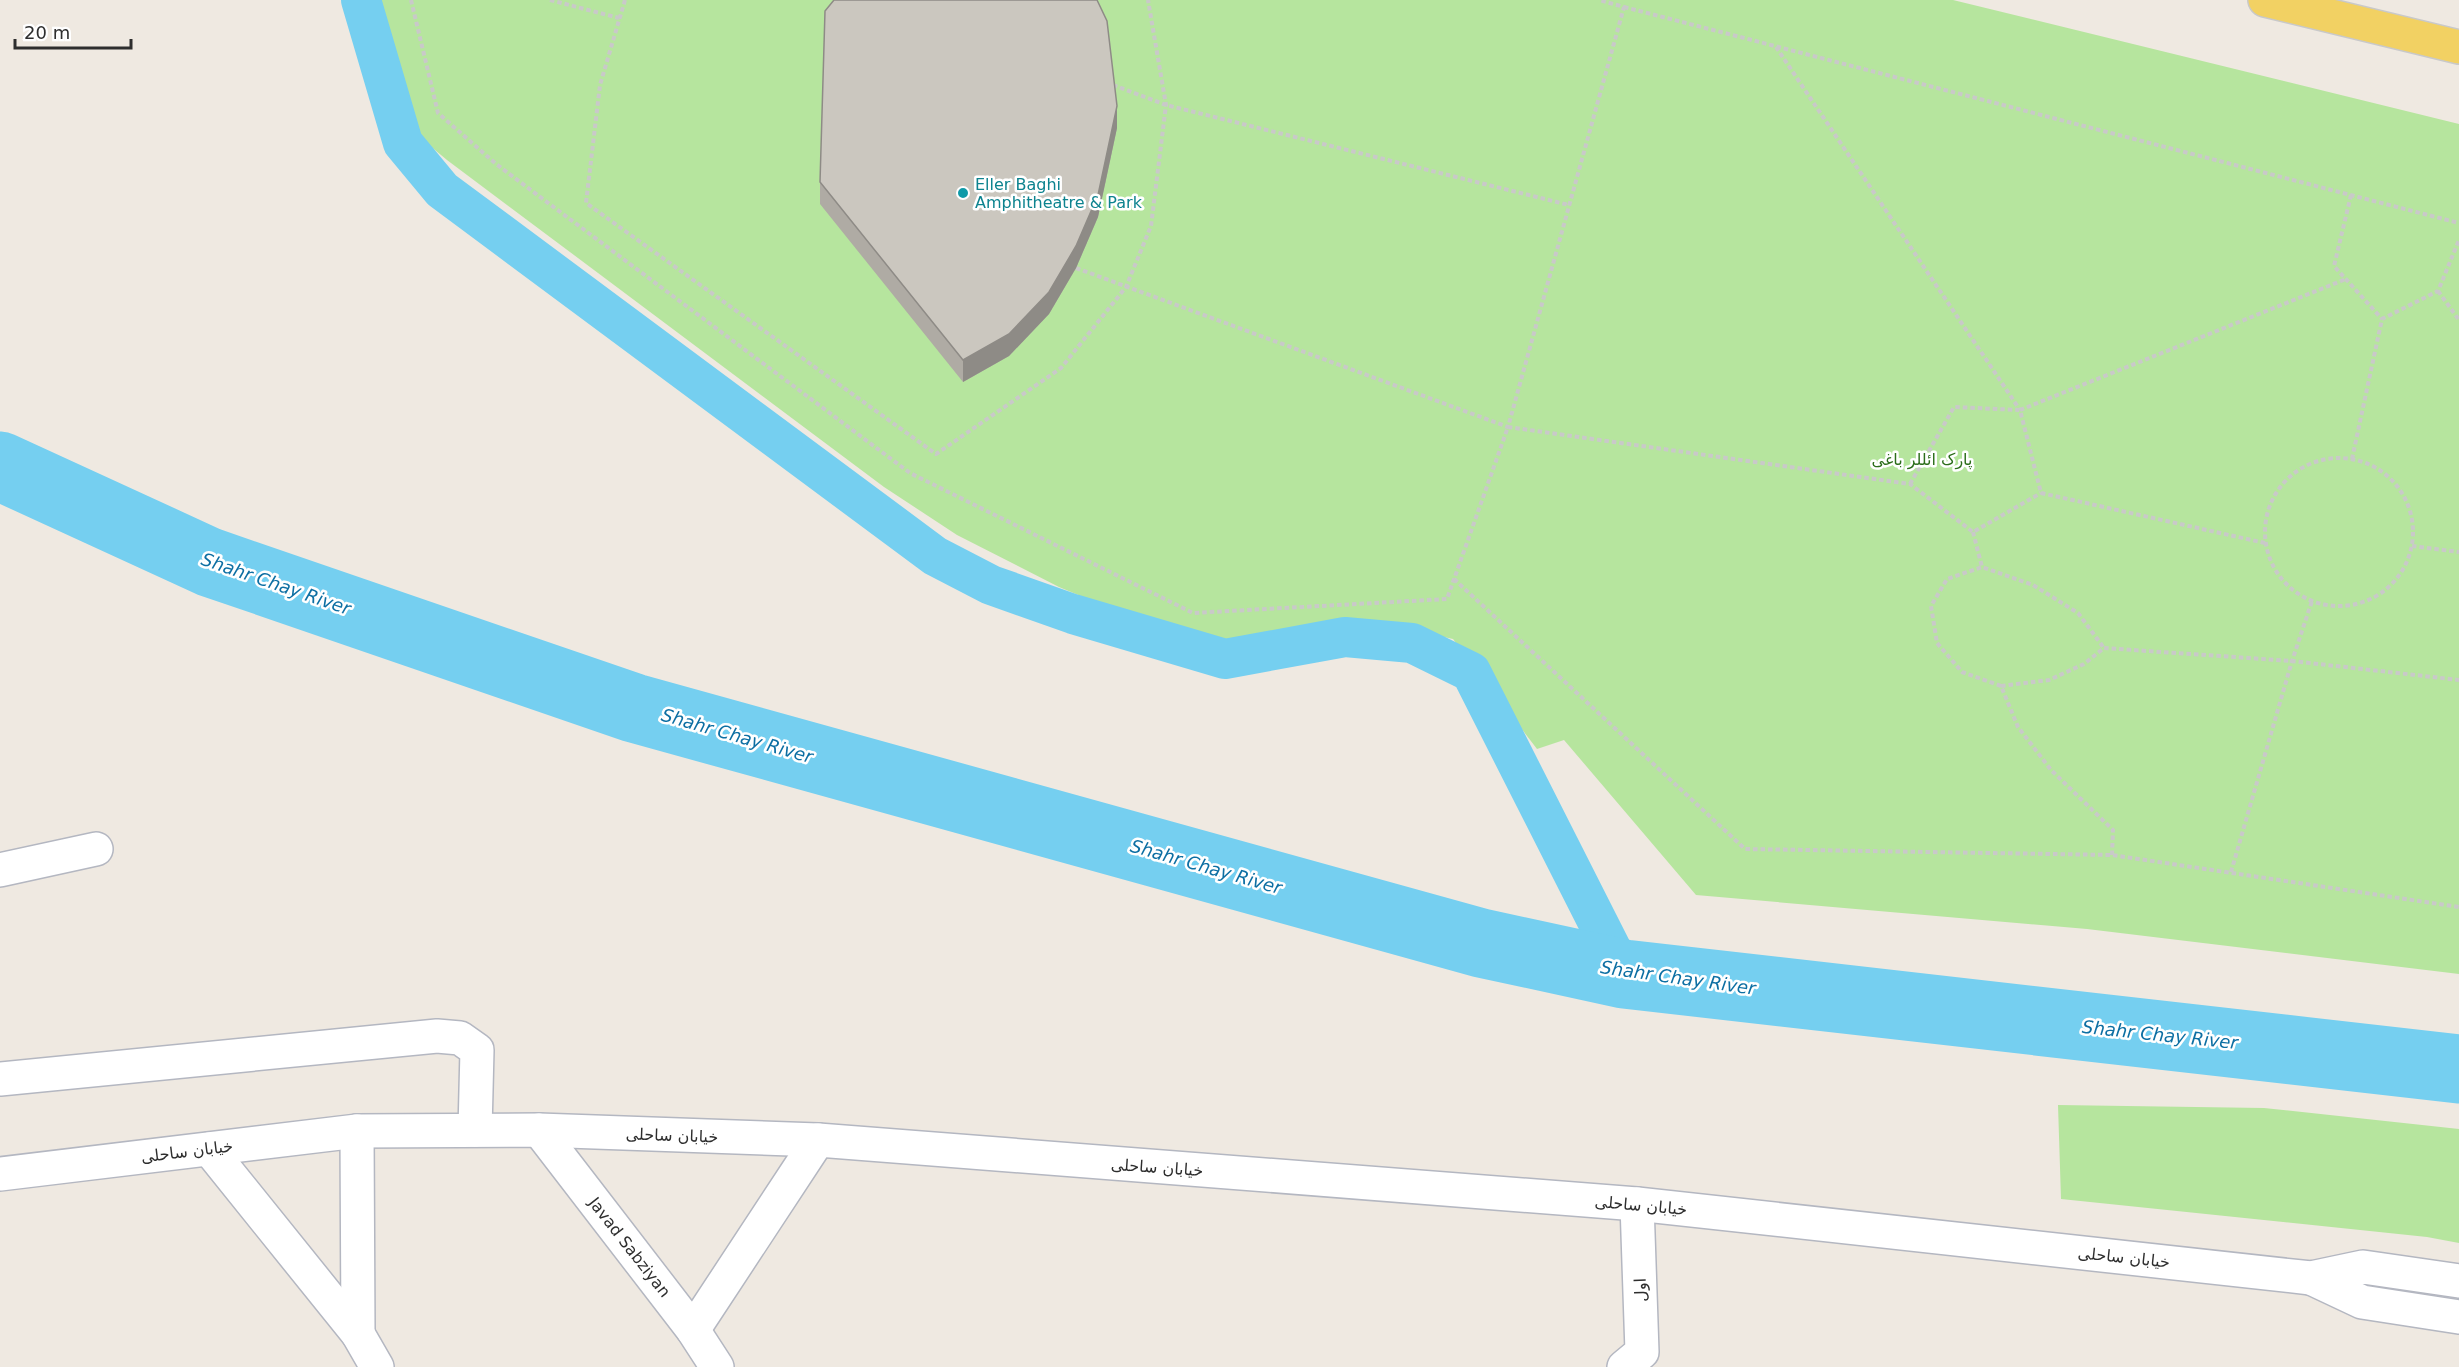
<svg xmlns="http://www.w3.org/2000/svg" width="2459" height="1367" font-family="'DejaVu Sans','Noto Naskh Arabic',sans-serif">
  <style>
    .park { fill: #b6e59e }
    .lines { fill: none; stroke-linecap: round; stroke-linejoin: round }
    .canal { stroke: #75cff0; stroke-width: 40 }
    .river { stroke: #75cff0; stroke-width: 69 }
    .minor-casing { stroke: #b4b7c1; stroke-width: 36 }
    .major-casing { stroke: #c9c9c9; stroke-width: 36 }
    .path { stroke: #c9c9c9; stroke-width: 4; stroke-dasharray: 4.5 3; stroke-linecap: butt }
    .minor { stroke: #fff; stroke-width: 33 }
    .major { stroke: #f2d163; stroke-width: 33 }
    .wall { fill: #afaba4 }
    .shaded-wall { fill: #8e8b86 }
    .building { fill: #cbc7bf; stroke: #8e8b86; stroke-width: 1.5 }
    .culture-dot { fill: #0f9aa8; stroke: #fff; stroke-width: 2 }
    .labels { text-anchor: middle; stroke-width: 5; stroke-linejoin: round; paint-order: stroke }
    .culture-label { font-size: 16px; fill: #0d838f; stroke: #fff; text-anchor: start }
    .park-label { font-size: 16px; fill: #2c6e1b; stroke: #fff }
    .street-label { font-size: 16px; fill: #2e2e2e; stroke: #fff }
    .water-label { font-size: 18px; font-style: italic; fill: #0d6fa3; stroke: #fff }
  </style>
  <rect width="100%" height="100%" fill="#efe9e1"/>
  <g class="park">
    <polygon points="380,0 1953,0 2459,124 2459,974 2087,929 1696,895 1564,740 1537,749 1453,639 1393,626 1344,628 1256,644 1182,638 1059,587 957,535 884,487 447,160 417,135 404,97"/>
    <polygon points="2058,1105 2264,1108 2459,1129 2459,1243 2427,1237 2061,1199"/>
  </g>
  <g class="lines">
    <polyline class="canal" points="361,0 403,143 442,190 935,556 991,585 1073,614 1225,659 1345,637 1412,643 1471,672 1624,974"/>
    <polyline class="river" points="0,466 209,562 634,708 1481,943 1624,974 2459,1069"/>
    <defs>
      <g id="minor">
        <polyline points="0,870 96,849"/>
        <polyline points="0,1079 437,1036 460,1038 477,1050 475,1130"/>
        <polyline points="539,1130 693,1330 717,1367"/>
        <polyline points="357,1131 358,1334"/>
        <polyline points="209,1149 358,1334 377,1367"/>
        <polyline points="0,1174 357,1131 539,1130 818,1140 1637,1204 2311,1278 2363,1267 2459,1281"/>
        <polyline points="2311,1278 2362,1302 2459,1317"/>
        <polyline points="693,1330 818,1140"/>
        <polyline points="1624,1367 1642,1352 1637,1204"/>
      </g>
      <polyline id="major" points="2265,0 2459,47"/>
    </defs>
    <use href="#minor" class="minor-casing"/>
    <use href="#major" class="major-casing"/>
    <g class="path">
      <polyline points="411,0 438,113 496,164 910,473 1193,613 1447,599 1508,427 1910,484 1973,532 2041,493"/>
      <polyline points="550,0 619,18"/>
      <polyline points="625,0 600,85 586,203 936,454 1061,368 1126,287 1151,226 1166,105 1148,0"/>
      <polyline points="1624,7 2459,223"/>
      <polyline points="1776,47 2020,410"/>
      <polyline points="1113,85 1166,105 1569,205"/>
      <polyline points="2351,195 2334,266 2382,319"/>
      <polyline points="1076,268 1508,427 1624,7 1599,0"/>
      <polyline points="2438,291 2459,320"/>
      <circle cx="2339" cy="532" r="74"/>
      <polyline points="2352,459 2382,319 2438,291 2459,240"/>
      <polyline points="1910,484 1954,407 2019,410"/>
      <polyline points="1973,532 1982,567"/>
      <polyline points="2265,543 2041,493 2020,410 2346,279"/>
      <polyline points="2412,546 2459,552"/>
      <polyline points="1454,579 1745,849 2112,855 2459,907"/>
      <polyline points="2001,686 1962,672 1937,643 1931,606 1947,579 1982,567 2033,585 2078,613 2104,648"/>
      <polyline points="2112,855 2113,830 2051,770 2018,727 2001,686 2049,680 2084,664 2104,648 2292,661 2459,680"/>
      <polyline points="2231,872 2292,661 2312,601"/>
    </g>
    <use href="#minor" class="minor"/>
    <use href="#major" class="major"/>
  </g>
  <polygon class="wall" points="1117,128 1098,217 1076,268 1049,314 1009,356 963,382 820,204 820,182"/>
  <polygon class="shaded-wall" points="1117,106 1117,128 1098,217 1076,268 1049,314 1009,356 963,382 963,360"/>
  <polygon class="building" points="834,0 1097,0 1107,21 1117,106 1098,195 1076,246 1049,292 1009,334 963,360 820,182 825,11"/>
  <circle class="culture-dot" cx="963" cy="193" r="6"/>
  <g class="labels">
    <g class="culture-label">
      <text x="975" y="190">Eller Baghi<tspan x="975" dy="18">Amphitheatre &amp; Park</tspan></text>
    </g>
    <g class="park-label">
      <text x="1922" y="465">پارک ائللر باغی</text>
    </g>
    <g class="street-label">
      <text transform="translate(672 1135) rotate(2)" y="6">خیابان ساحلی</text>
      <text transform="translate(187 1151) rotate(-7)" y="6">خیابان ساحلی</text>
      <text transform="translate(1157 1167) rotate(4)" y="6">خیابان ساحلی</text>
      <text transform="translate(1641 1205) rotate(5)" y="6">خیابان ساحلی</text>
      <text transform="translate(630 1247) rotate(52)" y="6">Javad Sabziyan</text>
      <text transform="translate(2124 1257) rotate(6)" y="6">خیابان ساحلی</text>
      <text transform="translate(1640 1290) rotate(-92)" y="6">اول</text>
    </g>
    <g class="water-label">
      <text transform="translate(276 584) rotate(19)" y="6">Shahr Chay River</text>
      <text transform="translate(737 736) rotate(16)" y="6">Shahr Chay River</text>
      <text transform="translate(1206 867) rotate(16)" y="6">Shahr Chay River</text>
      <text transform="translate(1678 978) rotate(8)" y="6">Shahr Chay River</text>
      <text transform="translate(2160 1035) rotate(6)" y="6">Shahr Chay River</text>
    </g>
  </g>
  <path d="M15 39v9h116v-9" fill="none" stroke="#2e2e2e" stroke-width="3"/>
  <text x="24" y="39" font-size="18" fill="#2e2e2e" stroke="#ffffff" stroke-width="4.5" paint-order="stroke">20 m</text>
</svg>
